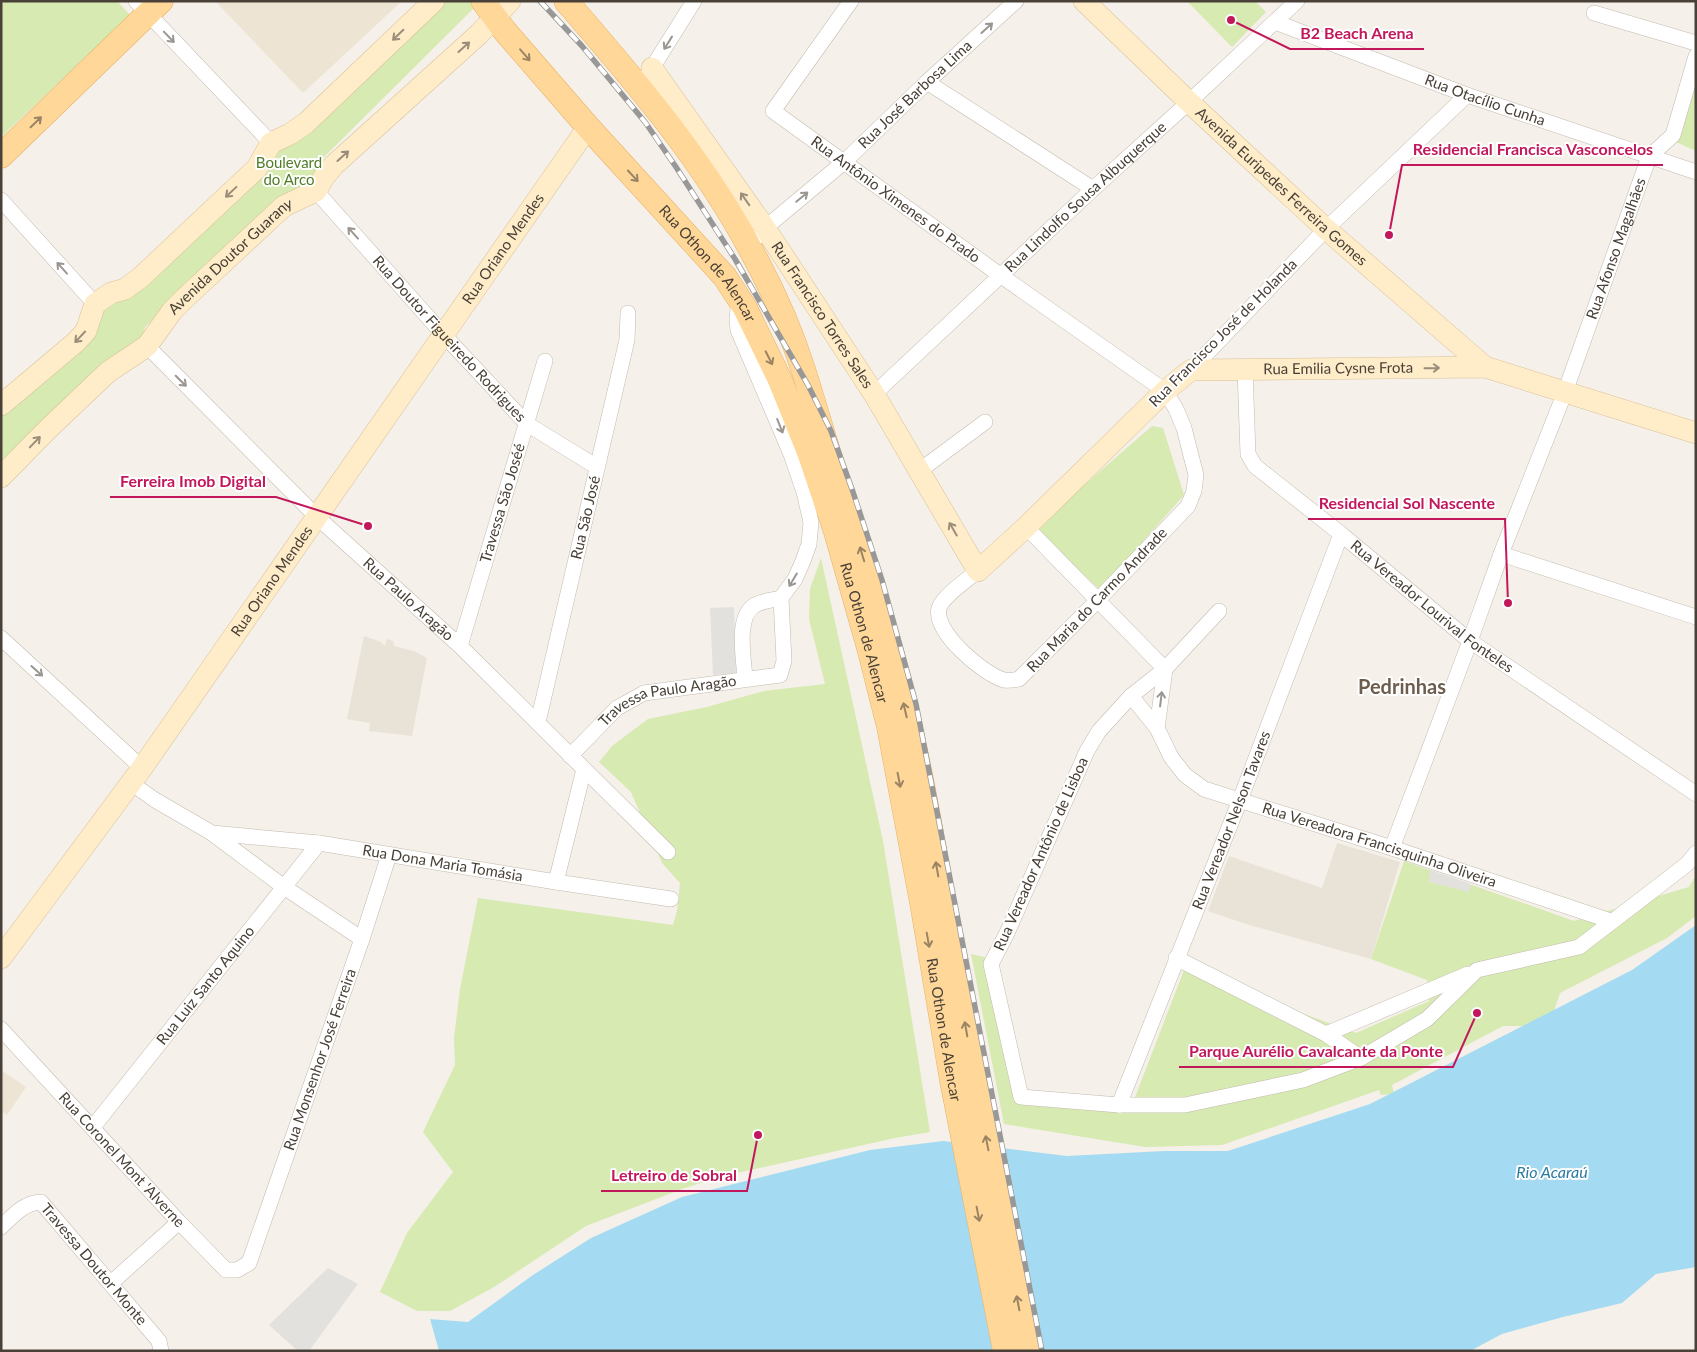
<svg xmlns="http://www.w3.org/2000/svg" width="1697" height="1352" font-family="Lato,sans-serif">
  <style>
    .residential { fill: #e9e2d7 }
    .education { fill: #eee4d3 }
    .green { fill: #d6eab1 }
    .parking { fill: #e3e1de }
    .water { fill: #a5dbf2 }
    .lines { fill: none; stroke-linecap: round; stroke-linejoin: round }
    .street-casing { stroke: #c4baae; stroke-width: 16 }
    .secondary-casing { stroke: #d9c29a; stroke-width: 22 }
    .primary-casing { stroke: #e7b265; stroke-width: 25 }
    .street { stroke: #fff; stroke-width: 15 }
    .secondary { stroke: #ffecc9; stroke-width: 21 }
    .primary { stroke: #ffd798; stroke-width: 24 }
    .rail-casing { stroke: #989898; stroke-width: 5.5 }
    .rail { stroke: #fff; stroke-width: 4; stroke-dasharray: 11; stroke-linecap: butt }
    .oneway { stroke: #9b9691 }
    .oneway2 { stroke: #9b8d79 }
    .oneway3 { stroke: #9b8463 }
    .labels { text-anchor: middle; stroke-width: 4; stroke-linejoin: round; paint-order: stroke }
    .street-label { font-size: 15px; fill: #494037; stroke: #fff }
    .park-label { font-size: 15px; fill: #517d28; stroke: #fff }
    .water-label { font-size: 16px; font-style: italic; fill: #297aa0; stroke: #fff }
    .district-label { font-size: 20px; font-weight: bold; fill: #6c5d4e; stroke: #fff }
    .leader { fill: none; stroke: #c2185b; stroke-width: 2 }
    .callout-dot { fill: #c2185b; stroke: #fff; stroke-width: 2 }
    .callout-label { font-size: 16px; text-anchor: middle; font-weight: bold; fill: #c2185b; stroke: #fff; stroke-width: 4; stroke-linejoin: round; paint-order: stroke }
  </style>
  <rect width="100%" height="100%" fill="#f5f0e9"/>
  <g class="residential">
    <polygon points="364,636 381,642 385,646 387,639 393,641 394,646 414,651 427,658 412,736 369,731 370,723 347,719"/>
    <polygon points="1337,843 1400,862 1371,959 1246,924 1208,911 1229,856 1322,888"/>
  </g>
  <g class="education">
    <polygon points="215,1 402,1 303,93"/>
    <polygon points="1,1070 26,1087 7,1115 1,1111"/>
  </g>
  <g class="green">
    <polygon points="1,1 117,1 130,15 1,137"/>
    <polygon points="445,1 474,1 477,5 318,163 314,181 275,201 145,327 137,352 1,473 1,415 104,309 272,151 300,139"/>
    <polygon points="1187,1 1255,1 1266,12 1232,47"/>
    <polygon points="1696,82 1696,151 1676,142"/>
    <polygon points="1152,426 1163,428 1184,495 1100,590 1035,528"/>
    <polygon points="821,558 883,841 930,1132 895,1138 723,1176 682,1189 586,1226 494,1287 450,1311 417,1311 380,1292 407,1233 453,1172 423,1132 455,1065 454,1038 460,989 478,898 673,925 677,911 680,883 662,863 631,792 599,762 612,746 648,719 707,707 764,691 825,684 809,619 810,589"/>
    <polygon points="1404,861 1574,921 1689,887 1696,875 1696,916 1667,938 1560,993 1549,1026 1503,1026 1392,1085 1394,1094 1381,1095 1379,1090 1222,1145 1145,1147 1004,1124 971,954 988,958 1013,1095 1134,1100 1184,970 1356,1033 1429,1001 1427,980 1371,959"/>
  </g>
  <g class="parking">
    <polygon points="734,607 736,673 713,675 710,608"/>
    <polygon points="1430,870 1471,884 1469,892 1429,882"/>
    <polygon points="328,1268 358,1284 309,1351 298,1351 269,1325"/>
  </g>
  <polygon class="water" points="1696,925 1696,1267 1656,1274 1622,1303 1563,1317 1502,1334 1470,1351 439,1351 430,1319 468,1322 533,1275 591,1238 682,1197 870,1150 943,1141 1067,1156 1164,1151 1228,1151 1370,1104 1632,970"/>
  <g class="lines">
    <defs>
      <g id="street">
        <polyline points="136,1 271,143"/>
        <path id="s1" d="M 851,1 L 773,111 L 1000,275 L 1165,391 L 1176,409 L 1184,428 L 1196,475 L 1194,491 L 1188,506 L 1098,600 L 1019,679 C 1014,680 1008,681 1004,680 C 983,674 933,632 939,608 C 943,596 968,579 978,571"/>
        <polyline points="1594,13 1696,43"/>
        <path id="s2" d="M 1275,22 L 1467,95 L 1696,172"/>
        <polyline points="647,76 694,1"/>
        <polyline points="927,82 1093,189"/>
        <path id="s3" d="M 316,191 L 443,334 L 527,424 L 597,467"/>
        <polyline points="1,200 95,304"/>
        <path id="s4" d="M 759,236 L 765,228 L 844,162 L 927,82 L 1016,1"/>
        <path id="s5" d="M 147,346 L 317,517 L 460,646 L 668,852"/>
        <polyline points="1191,370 1326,229 1467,95"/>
        <path id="s6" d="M 1245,370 L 1248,454 L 1255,466 L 1341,534 L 1470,641 L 1696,794"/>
        <path id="s7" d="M 874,394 L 1093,189 L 1189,102 L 1297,1"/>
        <polyline points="919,471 985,422"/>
        <polyline points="1026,527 1165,669 1157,728"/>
        <polyline points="1501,554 1696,617"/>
        <polyline points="1219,611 1165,669 1131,696 1099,731 1087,751 1007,933 991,964 1021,1097 1119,1105 1185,1105 1303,1080 1361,1058 1427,1019 1477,970 1579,947 1669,878 1687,864 1696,853"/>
        <polyline points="1,638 142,768"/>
        <path id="s8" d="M 460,646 L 545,361"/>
        <path d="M 745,679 C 744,658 735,617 755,605 C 762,601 773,600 781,598"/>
        <path id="s9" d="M 1131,696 L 1157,728 L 1171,757 L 1185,775 L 1204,789 L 1392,848 L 1611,921"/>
        <path id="s10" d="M 538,722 L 627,340 L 628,313"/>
        <path id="s11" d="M 570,756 L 617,708 L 644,693 L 780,675 L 784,661 L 781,598 L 795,579 L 803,561 L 809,544 L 811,522 L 804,492 L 791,454 L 738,330 L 737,319 L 739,299"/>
        <path id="s12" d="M 131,783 L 155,800 L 212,833 L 319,843 L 556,882 L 671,899"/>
        <polyline points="213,834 284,887 362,939"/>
        <path id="s13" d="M 1392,848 L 1470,641 L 1501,554 L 1565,392 L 1649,157 L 1673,135 L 1696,56"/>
        <polyline points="556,882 584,769"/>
        <polyline points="1176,958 1326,1034 1361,1058"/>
        <path id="s14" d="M 1,1029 L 179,1222 L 226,1270 L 237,1270 L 249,1263 L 362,939 L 389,855"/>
        <polyline points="1326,1034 1468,974"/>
        <path id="s15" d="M 1119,1105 L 1240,800 L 1341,534"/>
        <path id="s16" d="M 93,1127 L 319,843"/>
        <path id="s17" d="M 1,1227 C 13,1216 23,1203 41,1202 L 159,1341 L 161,1351"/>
        <polyline points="111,1283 179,1222"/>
      </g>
      <g id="secondary">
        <path id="s18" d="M 1084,1 L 1189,102 L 1326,229 L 1485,367"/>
        <path id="s19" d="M 652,68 L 765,228 L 874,394 L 978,571 L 1026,527 L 1165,391 L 1191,370 L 1485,367 L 1696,433"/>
        <polyline points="1,405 76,342 86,331 95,304 111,293 125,289 140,278 257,168 271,143 290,134 306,123 434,1"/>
        <path id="s20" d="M 1,477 L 47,430 L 108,372 L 147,346 L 172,311 L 185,298 L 284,206 L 316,191 L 324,177 L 334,165 L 479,34 L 510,1"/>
        <path id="s21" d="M 1,958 L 142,768 L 588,127"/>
      </g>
      <g id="primary">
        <path id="s22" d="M 483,1 L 504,30 L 588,127 L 725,277 L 745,308 L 780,380 L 809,452 L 836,532 L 869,648 L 889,727 L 922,903 L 952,1081 L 1005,1351"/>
        <path d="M 566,1 C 634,80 703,159 752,252 C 773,290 791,331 804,372 C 815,407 825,442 836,476 C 855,534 874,592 891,650 C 921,758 937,869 957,979 C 979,1103 1003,1227 1028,1351"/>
        <polyline points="1,156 161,1"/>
      </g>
    </defs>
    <use href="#street" class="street-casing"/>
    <use href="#secondary" class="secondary-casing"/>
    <use href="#primary" class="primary-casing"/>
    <use href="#street" class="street"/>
    <use href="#secondary" class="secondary"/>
    <use href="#primary" class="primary"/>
    <defs>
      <polyline id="rail" points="540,1 582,46 645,122 676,167 735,259 808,385 831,431 853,492 882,580 916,704 1042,1351"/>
    </defs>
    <use href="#rail" class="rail-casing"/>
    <use href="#rail" class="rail"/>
  </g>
  <defs><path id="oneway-shaft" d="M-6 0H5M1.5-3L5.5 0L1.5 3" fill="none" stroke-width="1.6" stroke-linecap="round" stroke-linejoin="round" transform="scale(1.25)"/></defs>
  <g class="oneway">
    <use href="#oneway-shaft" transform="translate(987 28) rotate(-42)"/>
    <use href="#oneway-shaft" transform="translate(169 37) rotate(46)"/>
    <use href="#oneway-shaft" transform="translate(668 43) rotate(122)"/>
    <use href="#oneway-shaft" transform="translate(802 197) rotate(-40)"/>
    <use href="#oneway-shaft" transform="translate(353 233) rotate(-132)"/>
    <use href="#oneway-shaft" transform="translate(62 268) rotate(-132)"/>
    <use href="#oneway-shaft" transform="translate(181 381) rotate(45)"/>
    <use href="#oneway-shaft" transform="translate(780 426) rotate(68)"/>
    <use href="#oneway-shaft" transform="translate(793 580) rotate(121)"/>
    <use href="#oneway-shaft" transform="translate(37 671) rotate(42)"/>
    <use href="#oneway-shaft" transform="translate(1161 699) rotate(-83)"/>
  </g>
  <g class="oneway2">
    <use href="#oneway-shaft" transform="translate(398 35) rotate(136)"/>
    <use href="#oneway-shaft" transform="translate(464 47) rotate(-42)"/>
    <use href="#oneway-shaft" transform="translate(343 156) rotate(-42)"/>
    <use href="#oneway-shaft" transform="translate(231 192) rotate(137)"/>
    <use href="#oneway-shaft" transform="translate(745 199) rotate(-125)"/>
    <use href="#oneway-shaft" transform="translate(80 337) rotate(133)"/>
    <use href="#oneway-shaft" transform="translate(1432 368) rotate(-1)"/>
    <use href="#oneway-shaft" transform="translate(35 442) rotate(-46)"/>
    <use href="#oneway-shaft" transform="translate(953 529) rotate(-120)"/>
  </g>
  <g class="oneway3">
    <use href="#oneway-shaft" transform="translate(525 55) rotate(49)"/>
    <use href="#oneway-shaft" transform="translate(36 122) rotate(-44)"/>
    <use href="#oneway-shaft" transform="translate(633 176) rotate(47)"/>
    <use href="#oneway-shaft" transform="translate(769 358) rotate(63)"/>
    <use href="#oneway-shaft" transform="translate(862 554) rotate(-107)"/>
    <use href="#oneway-shaft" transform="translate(905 710) rotate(-103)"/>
    <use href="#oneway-shaft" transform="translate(899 780) rotate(79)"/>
    <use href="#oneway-shaft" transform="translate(937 869) rotate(-100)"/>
    <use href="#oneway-shaft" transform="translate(928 940) rotate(80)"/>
    <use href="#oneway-shaft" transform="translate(966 1029) rotate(-100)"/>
    <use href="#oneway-shaft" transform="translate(987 1143) rotate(-101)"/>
    <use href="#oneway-shaft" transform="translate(978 1214) rotate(79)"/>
    <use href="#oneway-shaft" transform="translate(1018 1303) rotate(-101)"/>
  </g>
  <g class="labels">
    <g class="street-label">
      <text dy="5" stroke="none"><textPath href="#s4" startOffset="211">Rua José Barbosa Lima</textPath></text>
      <text dy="5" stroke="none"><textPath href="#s2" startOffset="224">Rua Otacílio Cunha</textPath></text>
      <text dy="5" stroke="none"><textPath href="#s18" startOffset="271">Avenida Euripedes Ferreira Gomes</textPath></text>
      <text dy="5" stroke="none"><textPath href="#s7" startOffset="289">Rua Lindolfo Sousa Albuquerque</textPath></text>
      <text dy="5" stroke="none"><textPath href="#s1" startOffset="286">Rua Antônio Ximenes do Prado</textPath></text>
      <text dy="5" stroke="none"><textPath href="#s21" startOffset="869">Rua Oriano Mendes</textPath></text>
      <text dy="5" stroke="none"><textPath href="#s13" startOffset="640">Rua Afonso Magalhães</textPath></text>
      <text dy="5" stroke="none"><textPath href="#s20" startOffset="320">Avenida Doutor Guarany</textPath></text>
      <text dy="5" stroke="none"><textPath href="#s22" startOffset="346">Rua Othon de Alencar</textPath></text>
      <text dy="5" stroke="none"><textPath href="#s19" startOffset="300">Rua Francisco Torres Sales</textPath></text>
      <text transform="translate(1223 333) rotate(-45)" y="5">Rua Francisco José de Holanda</text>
      <text dy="5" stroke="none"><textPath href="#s3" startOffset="199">Rua Doutor Figueiredo Rodrigues</textPath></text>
      <text dy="5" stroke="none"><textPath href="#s19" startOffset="1040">Rua Emilia Cysne Frota</textPath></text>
      <text dy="5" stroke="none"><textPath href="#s8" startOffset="149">Travessa São Joséé</textPath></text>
      <text dy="5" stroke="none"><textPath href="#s10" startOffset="210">Rua São José</textPath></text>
      <text dy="5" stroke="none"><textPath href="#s21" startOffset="464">Rua Oriano Mendes</textPath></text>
      <text dy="5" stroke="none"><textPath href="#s5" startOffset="364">Rua Paulo Aragão</textPath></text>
      <text transform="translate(1097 600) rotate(-46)" y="5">Rua Maria do Carmo Andrade</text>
      <text dy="5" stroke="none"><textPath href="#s6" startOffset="324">Rua Vereador Lourival Fonteles</textPath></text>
      <text dy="5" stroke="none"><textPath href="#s22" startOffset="751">Rua Othon de Alencar</textPath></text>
      <text dy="5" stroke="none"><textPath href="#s11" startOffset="118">Travessa Paulo Aragão</textPath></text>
      <text dy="5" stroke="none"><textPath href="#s15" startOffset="306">Rua Vereador Nelson Tavares</textPath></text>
      <text dy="5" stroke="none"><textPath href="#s9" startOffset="304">Rua Vereadora Francisquinha Oliveira</textPath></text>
      <text transform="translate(1041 854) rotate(-66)" y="5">Rua Vereador Antônio de Lisboa</text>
      <text dy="5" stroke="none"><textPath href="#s12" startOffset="328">Rua Dona Maria Tomásia</textPath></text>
      <text dy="5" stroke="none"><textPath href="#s16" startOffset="181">Rua Luiz Santo Aquino</textPath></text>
      <text dy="5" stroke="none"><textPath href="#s22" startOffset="1156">Rua Othon de Alencar</textPath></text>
      <text dy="5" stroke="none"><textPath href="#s14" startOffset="570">Rua Monsenhor José Ferreira</textPath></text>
      <text dy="5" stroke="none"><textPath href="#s14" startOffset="178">Rua Coronel Mont 'Alverne</textPath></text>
      <text dy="5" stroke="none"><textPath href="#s17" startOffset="130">Travessa Doutor Monte</textPath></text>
    </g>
    <g class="park-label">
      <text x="289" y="168">Boulevard<tspan x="289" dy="17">do Arco</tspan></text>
    </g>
    <g class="water-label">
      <text x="1552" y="1178">Rio Acaraú</text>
    </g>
    <g class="district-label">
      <text x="1402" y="694">Pedrinhas</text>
    </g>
  </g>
  <path class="leader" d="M1231 20L1290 49H1424M1389 235L1402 165H1663M368 526L276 497H110M1508 603L1505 519H1308M1477 1013L1453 1067H1179M758 1135L747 1191H601"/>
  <g class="callout-dot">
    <circle cx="1231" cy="20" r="5"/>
    <circle cx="1389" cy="235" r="5"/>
    <circle cx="368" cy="526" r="5"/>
    <circle cx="1508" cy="603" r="5"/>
    <circle cx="1477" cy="1013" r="5"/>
    <circle cx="758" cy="1135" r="5"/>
  </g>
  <g class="callout-label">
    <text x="1357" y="39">B2 Beach Arena</text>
    <text x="1533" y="155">Residencial Francisca Vasconcelos</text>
    <text x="193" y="487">Ferreira Imob Digital</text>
    <text x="1407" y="509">Residencial Sol Nascente</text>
    <text x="1316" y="1057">Parque Aurélio Cavalcante da Ponte</text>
    <text x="674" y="1181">Letreiro de Sobral</text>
  </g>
  <rect width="1697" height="1352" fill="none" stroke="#494037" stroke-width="5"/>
</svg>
